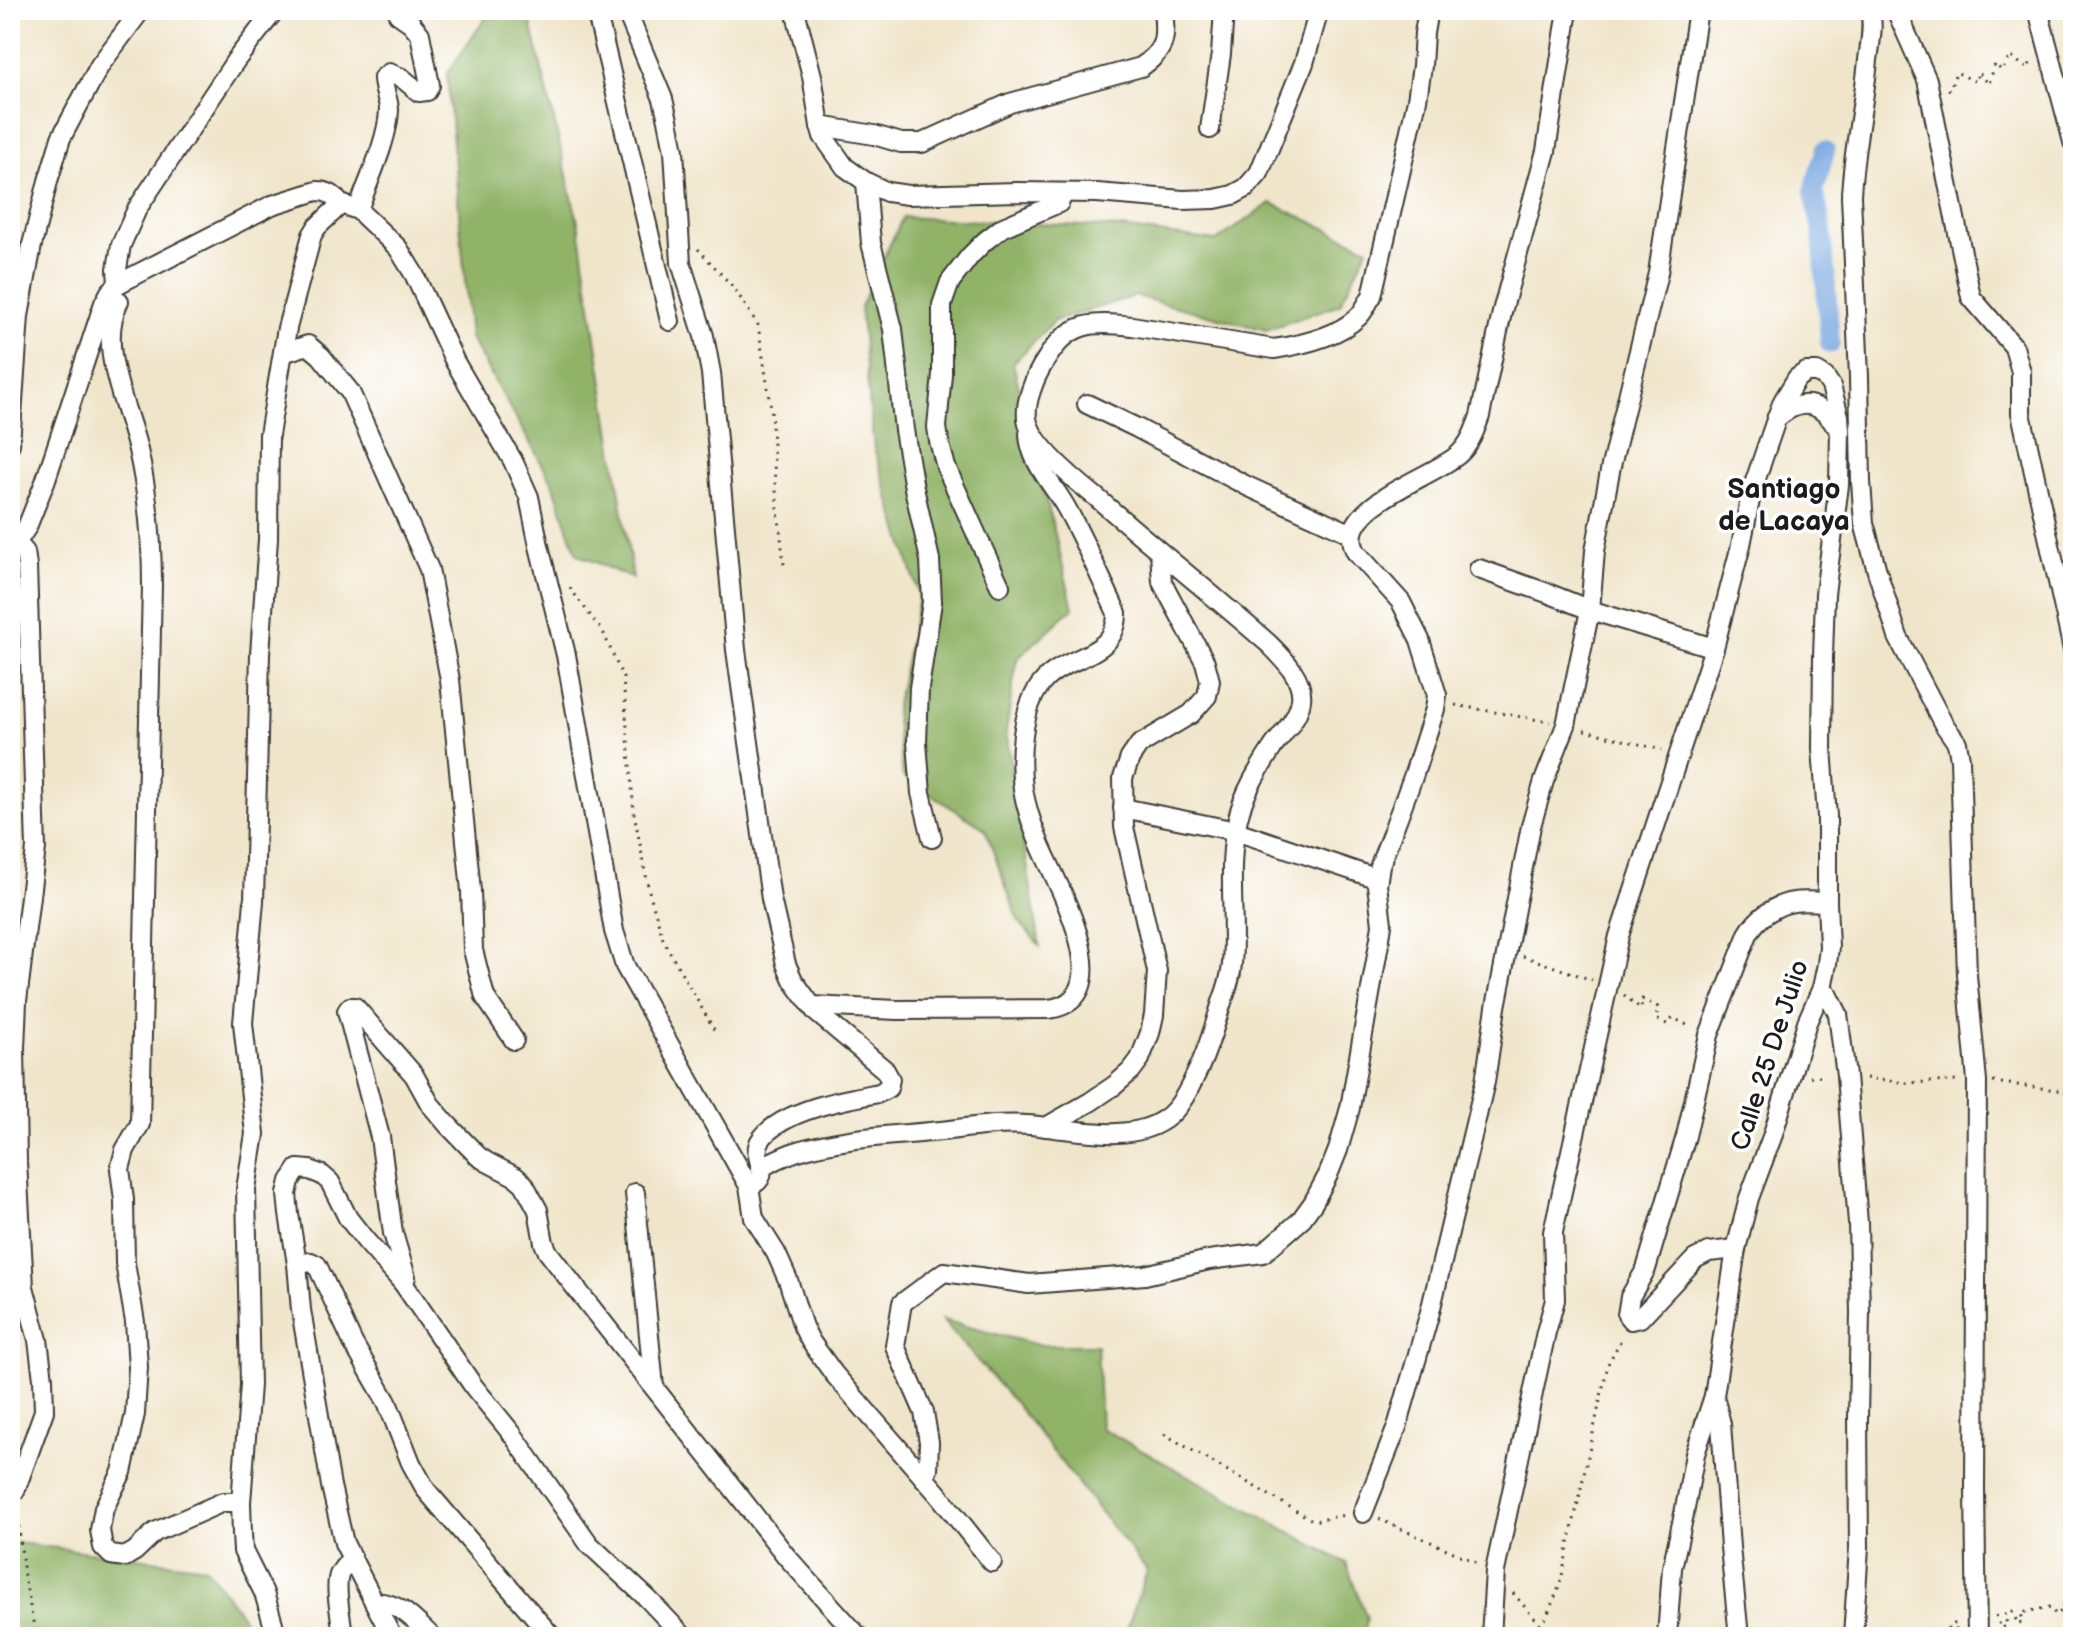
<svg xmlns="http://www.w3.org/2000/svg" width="2083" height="1647" font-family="'Balsamiq Sans',sans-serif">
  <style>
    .forest { fill: #91b367; stroke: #566842; stroke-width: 2 }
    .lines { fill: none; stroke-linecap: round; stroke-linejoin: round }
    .canal { stroke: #74a5df; stroke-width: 20 }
    .minor-casing { stroke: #3c3a36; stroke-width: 22 }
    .path { stroke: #3c3a36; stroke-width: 3; stroke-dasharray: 2 6; stroke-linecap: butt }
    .minor { stroke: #fff; stroke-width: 18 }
    .labels { text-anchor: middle; stroke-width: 7; stroke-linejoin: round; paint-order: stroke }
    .street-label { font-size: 26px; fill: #1c1c1c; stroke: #fff }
    .neighbourhood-label { font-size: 28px; font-weight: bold; fill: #1c1c1c; stroke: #fff }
  </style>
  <rect width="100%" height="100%" fill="#fff"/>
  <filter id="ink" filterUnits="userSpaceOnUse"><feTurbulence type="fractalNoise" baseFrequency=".0125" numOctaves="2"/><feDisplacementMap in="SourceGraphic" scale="16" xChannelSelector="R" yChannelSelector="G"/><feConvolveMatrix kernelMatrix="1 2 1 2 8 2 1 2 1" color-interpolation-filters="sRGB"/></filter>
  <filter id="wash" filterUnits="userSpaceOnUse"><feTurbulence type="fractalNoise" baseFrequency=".006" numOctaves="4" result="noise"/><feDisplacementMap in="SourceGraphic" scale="32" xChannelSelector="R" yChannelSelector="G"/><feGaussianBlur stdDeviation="1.8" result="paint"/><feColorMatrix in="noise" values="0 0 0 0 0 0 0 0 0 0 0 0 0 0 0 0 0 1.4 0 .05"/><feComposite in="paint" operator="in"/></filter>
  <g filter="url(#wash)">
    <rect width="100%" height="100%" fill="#f0e5ca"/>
    <g class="forest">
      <polygon points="491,10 528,10 579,227 633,579 577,554 553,483 470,338 447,74"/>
      <polygon points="1271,203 1368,248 1340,304 1266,330 1135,296 1054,321 1013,363 1073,608 1017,659 1006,731 1040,946 1018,920 985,829 903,777 895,711 919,595 874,448 860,307 903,217 1122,228 1216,241"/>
      <polygon points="942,1320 1038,1345 1097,1345 1101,1428 1346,1563 1367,1618 1364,1637 1124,1637 1147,1571 1013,1401"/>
      <polygon points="10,1542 206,1567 257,1637 10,1637"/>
    </g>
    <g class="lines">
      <polyline class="canal" points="1825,151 1814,191 1822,231 1830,343"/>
    </g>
  </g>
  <g filter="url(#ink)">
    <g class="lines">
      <defs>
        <g id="minor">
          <polyline points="596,10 670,321"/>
          <path d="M 626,10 L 663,99 L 668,120 L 674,151 L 681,263 L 704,336 L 711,373 L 736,650 L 771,899 L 786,964 L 793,980 L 816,1012 L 885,1070 L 890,1079 L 888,1088 L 879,1093 C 845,1099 784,1110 762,1138 C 747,1157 777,1176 749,1186"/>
          <polyline points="795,10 812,76 820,126 823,136 845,167 866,182 887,192 908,195 1017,192 1097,193 1183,200 1215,199 1233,195 1246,188 1259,173 1304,63 1319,10"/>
          <path d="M 1870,10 C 1874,25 1870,44 1868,60 C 1864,105 1853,150 1851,196 L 1859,377 L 1861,482 L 1864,523 L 1877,571 L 1898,637 L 1943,723 L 1957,743 L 1960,759 L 1967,975 L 1977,1081 L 1975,1489 L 1977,1637"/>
          <polyline points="1896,10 1927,80 1971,297 2014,347 2021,372 2021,413 2073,650"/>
          <polyline points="2038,10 2073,142"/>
          <path d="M 820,126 L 874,135 L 901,143 L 922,143 L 1010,103 L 1141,67 C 1166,50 1166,38 1163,10"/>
          <polyline points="1210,129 1221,54 1224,10"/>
          <polyline points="866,182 871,243 893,329 904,430 914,488 930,560 932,602 919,688 917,742 921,793 932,838"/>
          <polyline points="338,203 358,210 398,248 414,274 455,362 513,461 529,497 539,546 566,655 614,931 625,966 749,1186 754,1218 776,1253 788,1280 803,1327 811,1342 834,1374 938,1494 992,1562"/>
          <path d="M 358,210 C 368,181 388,140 389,110 C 389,100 383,90 383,78 L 389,73 L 402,78 L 419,92 L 427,91 L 430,85 L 420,34 L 411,23 L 398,14"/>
          <polyline points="118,284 117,269 121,245 137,209 236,60 275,10"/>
          <path d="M 119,301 C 96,346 127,404 138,450 C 148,494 152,540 152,585 L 140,1124 L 125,1150 L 120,1169 L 124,1200 L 125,1263 L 135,1322 L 138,1367 L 135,1414 L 122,1472 L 104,1508 L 100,1530 L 103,1547 L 111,1555 L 125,1557 L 135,1551 L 155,1532 L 223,1502 L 241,1502"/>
          <polyline points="283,353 308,345 321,356 350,392 429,569 450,680 471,891 473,950 485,997 514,1040"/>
          <polyline points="1087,404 1137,428 1247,486 1352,534"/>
          <path d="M 1777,417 C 1783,414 1788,409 1794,407 C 1816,399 1827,414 1838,428"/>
          <polyline points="10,444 19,316 32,245 48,181 61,138 79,104 100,65 141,10"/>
          <polyline points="10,535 25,552 27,566 36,848 17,1001 15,1048 17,1162 24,1287 38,1340 43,1379 44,1411 15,1491"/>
          <path d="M 17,542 L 27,527 L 45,482 L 104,303 L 110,292 L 118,284 L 272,205 L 317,191 C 326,191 339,195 338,207 L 317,227 L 312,235 L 287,328 L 269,435 L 268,539 L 260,654 L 254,901 L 243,1023 L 255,1134 L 246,1189 L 250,1385 L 241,1502 L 242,1534 L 243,1551 L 264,1593 L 277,1637"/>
          <polyline points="1479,569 1550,594 1590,610 1714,648"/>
          <polyline points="1000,586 946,467 939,441 937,427 942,374 942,305 950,282 970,256 985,241 1003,227 1059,203 1064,193"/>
          <polyline points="1123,808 1236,831 1378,879"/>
          <polyline points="1822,988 1829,996 1838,1014 1846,1076 1858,1223 1860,1313 1858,1418 1859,1547 1853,1637"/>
          <path d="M 812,1006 L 897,1010 L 1048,1009 C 1126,1000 1053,878 1039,842 C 1032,825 1026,807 1023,789 C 1019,758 1021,708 1042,683 C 1065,654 1117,659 1117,613 C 1101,579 1086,544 1068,511 C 1055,486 1030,463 1029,434"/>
          <path d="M 1046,1127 C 1084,1131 1132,1142 1165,1119 C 1181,1108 1191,1085 1199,1068 C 1209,1046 1214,1028 1221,1005 C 1226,991 1231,979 1232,964 C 1236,915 1226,866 1238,818 C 1244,792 1259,769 1273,747 C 1283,733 1298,719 1301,700 C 1304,678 1283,658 1269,644 C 1212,594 1153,547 1096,497 C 1076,481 1038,450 1029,426 C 1021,407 1036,374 1047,358 C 1070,321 1092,322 1132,326 L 1274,349 C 1301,345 1337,337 1358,317 C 1364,312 1367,303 1372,296 L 1417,100 L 1422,66 L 1424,33 L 1428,10"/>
          <path d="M 761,1167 C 772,1162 783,1156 795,1152 C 841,1137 893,1136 941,1131 C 975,1127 1012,1121 1046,1127 L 1090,1102 L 1115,1085 L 1131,1071 L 1140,1059 L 1150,1033 L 1154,1015 L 1157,971 L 1124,827 L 1123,778 L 1130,758 L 1139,745 L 1191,714 L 1207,696 L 1210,681 L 1205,662 L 1162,582 L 1160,552"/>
          <polyline points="635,1193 654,1387"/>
          <path d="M 1736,1249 L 1709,1252 L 1695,1259 L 1640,1318 L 1631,1320 L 1627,1315 L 1630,1297 L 1646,1269 L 1686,1136 L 1709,1035 L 1748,934 C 1757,918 1776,904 1794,902 C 1804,900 1816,902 1827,902"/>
          <polyline points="297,1264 311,1262 317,1265 353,1343 387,1402 411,1463 426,1490 552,1637"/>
          <polyline points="403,1283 406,1277 393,1233 380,1137 347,1011 350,1007 355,1007 414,1075 430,1104 447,1124 478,1156 487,1162 516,1177 524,1184 538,1210 544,1243 548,1252 575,1287 787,1557 859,1637"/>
          <polyline points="1714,1396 1721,1424 1730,1547 1739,1637"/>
          <path d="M 924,1478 L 928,1469 L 929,1442 L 924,1412 L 895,1346 L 902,1303 L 944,1272 L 1029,1284 L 1145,1275 L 1209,1260 L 1263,1253 L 1300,1221 L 1313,1203 L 1328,1175 L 1338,1150 L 1350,1108 L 1380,938 L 1382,924 L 1377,885 L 1380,865 L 1413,777 L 1435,709 L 1437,695 L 1420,640 L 1401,602 L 1356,552 C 1332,507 1434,477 1459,454 C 1470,444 1475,430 1480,416 L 1503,308 L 1546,151 L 1568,10"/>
          <polyline points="1363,1513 1397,1427 1430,1312 1485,1082 1496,1007 1531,826 1544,781 1566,725 1590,610 1595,551 1611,466 1658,273 1698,10"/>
          <path d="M 374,1602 C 401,1603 413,1619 432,1637"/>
          <path d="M 343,1637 C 342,1619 334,1591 339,1575 C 342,1568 347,1563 352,1558"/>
          <polyline points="392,1637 344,1543 331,1486 301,1310 297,1264 289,1214 287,1194 290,1181 298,1169 310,1170 322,1175 330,1182 348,1218 366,1241 403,1283 474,1387 513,1435 589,1544 648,1599 684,1637"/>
          <polyline points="1491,1637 1495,1571 1546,1332 1555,1300 1553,1232 1619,936 1714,648 1741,545 1752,490 1777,417 1783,401 1797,378 1806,372 1817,372 1825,377 1831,386 1839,416 1840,430 1839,485 1825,594 1823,657 1822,748 1827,816 1827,902 1829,947 1827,964 1822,988 1807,1022 1772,1137 1749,1198 1736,1249 1714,1396 1695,1454 1684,1514 1672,1568 1667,1637"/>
        </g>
      </defs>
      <use href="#minor" class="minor-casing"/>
      <g class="path">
        <polyline points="1948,89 1950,90 1956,72 1976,82 1978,72 1989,84 1995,64 2002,71 2010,56 2028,69 2032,58"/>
        <polyline points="698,249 734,288 758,325 771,408 775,482 784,565"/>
        <polyline points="570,588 604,634 623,678 634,813 649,891 664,942 716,1033"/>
        <polyline points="1455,705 1550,722"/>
        <polyline points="1584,730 1662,750"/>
        <polyline points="1523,956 1592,980"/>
        <polyline points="1624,995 1641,1009 1642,999 1658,1007 1656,1019 1667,1024 1673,1018 1691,1027"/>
        <polyline points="1810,1077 1826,1076"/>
        <polyline points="1866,1078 1905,1083 1958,1081"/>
        <polyline points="1993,1082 2073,1092"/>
        <polyline points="1164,1434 1314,1521 1345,1515"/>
        <polyline points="17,1510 24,1575 36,1637"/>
        <polyline points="1379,1519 1478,1563"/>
        <polyline points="1513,1593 1542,1627 1546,1637"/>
        <polyline points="1996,1615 2001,1628 2007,1626 2005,1614 2012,1611 2018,1624 2023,1621 2021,1613 2050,1607 2056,1615 2064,1609 2062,1603 2073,1601"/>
        <polyline points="1542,1627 1560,1585 1608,1364 1623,1336"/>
        <polyline points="1919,1637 1918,1631 1930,1629 1932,1637"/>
        <polyline points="1937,1637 1947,1635 1948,1626 1955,1623 1956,1631 1958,1632"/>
      </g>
      <use href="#minor" class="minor"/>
    </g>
  </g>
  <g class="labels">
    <g class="street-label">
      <text transform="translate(1769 1055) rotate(-72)" y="9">Calle 25 De Julio</text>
    </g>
    <g class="neighbourhood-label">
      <text x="1784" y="498">Santiago<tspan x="1784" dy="32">de Lacaya</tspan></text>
    </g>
  </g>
  <rect width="2083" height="1647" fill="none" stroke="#fff" stroke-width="40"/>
</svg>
